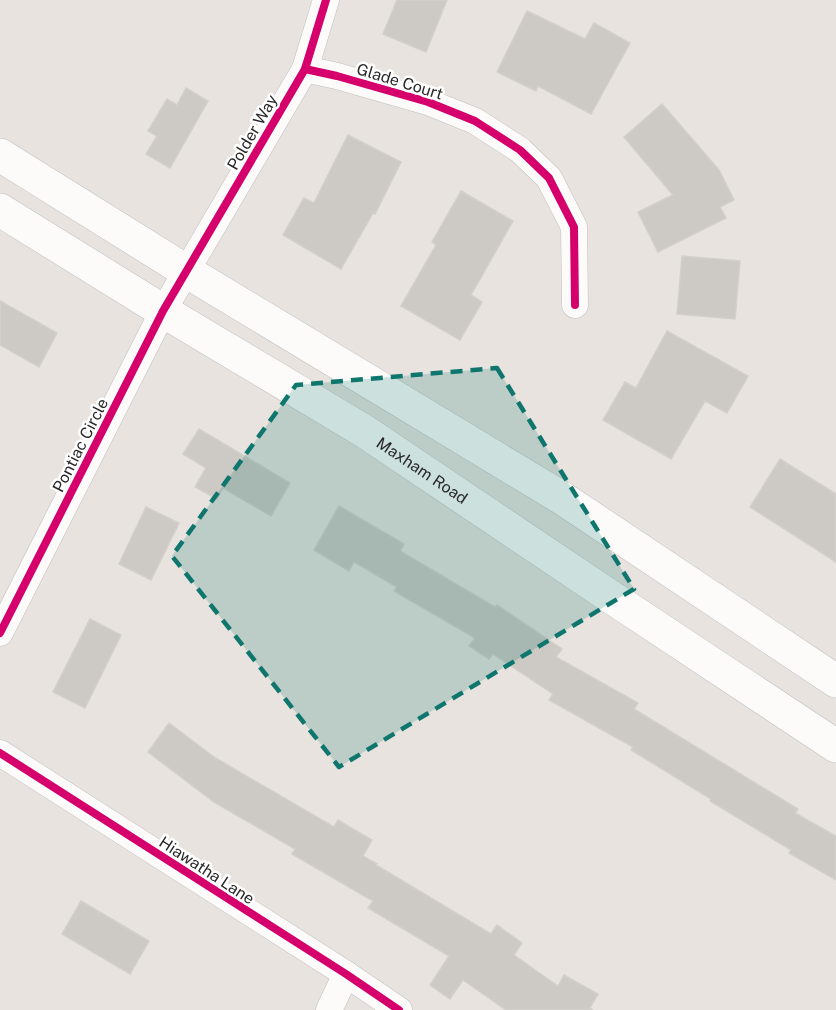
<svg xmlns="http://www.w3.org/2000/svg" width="836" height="1010" font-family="'Public Sans',sans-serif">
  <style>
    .building { fill: #cdc9c5; stroke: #d3cfca; stroke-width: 1.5 }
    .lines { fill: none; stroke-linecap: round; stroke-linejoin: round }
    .street-casing { stroke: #c1bfc0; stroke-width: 27 }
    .secondary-casing { stroke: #c1bfc0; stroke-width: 34 }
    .street { stroke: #fcfbfa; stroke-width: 26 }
    .secondary { stroke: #fcfbfa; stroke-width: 33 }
    .cycleway-casing { stroke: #fff; stroke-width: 11 }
    .cycleway { stroke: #d6006c; stroke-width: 8 }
    .marked { fill: #0f766e; fill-opacity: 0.2; stroke: #0f766e; stroke-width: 4.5; stroke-dasharray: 12 8; stroke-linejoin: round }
    .labels { text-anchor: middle; stroke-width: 5; stroke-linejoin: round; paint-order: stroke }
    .street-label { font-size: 16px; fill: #292929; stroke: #fff }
  </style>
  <rect width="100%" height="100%" fill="#e8e3de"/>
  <g class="building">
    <polygon points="397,0 447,0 426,52 383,34"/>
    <polygon points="527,11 585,39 594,23 630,43 591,114 538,86 536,91 497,72"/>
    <polygon points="186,88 208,101 170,168 146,154 157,136 148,131 167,99 177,105"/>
    <polygon points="662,104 719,170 734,200 720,207 726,218 658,252 638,212 673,195 624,137"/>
    <polygon points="348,135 401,162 375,214 373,213 341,269 283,235 304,198 314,203"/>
    <polygon points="461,191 513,221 471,295 482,302 460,340 401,306 436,245 432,242"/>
    <polygon points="682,256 740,261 735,319 677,314"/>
    <polygon points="0,301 57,333 39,367 0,345"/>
    <polygon points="667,331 748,376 727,413 705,401 671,459 603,420 625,382 636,388"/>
    <polygon points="199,429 290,483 271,516 223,488 217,499 195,487 206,468 183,454"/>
    <polygon points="780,459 836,494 836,562 750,507"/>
    <polygon points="339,506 404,544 400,551 495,607 497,605 562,649 556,657 638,703 634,709 798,809 795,813 836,836 836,880 789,853 791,850 710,801 711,799 631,750 633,747 549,700 553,694 493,654 489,659 469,646 475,638 394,591 397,587 354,562 349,571 314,550"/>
    <polygon points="146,507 179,523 151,580 119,564"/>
    <polygon points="90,619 121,635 85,708 53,692"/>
    <polygon points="169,723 214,757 334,827 338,820 372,840 363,856 377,864 376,865 491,934 497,925 522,943 514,955 558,986 564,975 598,994 590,1008 593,1010 506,1010 463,980 450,999 430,985 449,956 368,908 373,901 292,854 295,849 214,802 148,752"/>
    <polygon points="81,901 149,941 130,974 62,934"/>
  </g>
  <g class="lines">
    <defs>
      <g id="street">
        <polyline points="305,69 337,76 428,102 475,121 520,150 549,178 574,227 575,305"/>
        <polyline points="0,633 163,311 305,69 326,0"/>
        <polyline points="0,753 346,974 399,1010"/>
        <polyline points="329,1010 346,974"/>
      </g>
      <g id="secondary">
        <polyline points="0,155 186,271 562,498 836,681"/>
        <path id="s1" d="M 0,210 L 163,311 L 364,431 L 611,597 L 836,746"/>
      </g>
    </defs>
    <use href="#street" class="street-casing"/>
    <use href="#secondary" class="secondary-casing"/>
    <use href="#street" class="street"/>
    <use href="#secondary" class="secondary"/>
    <defs>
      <g id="cycleway">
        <polyline points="305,69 337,76 428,102 475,121 520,150 549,178 574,227 575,305"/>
        <polyline points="0,633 163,311 305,69 326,0"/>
        <polyline points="0,753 346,974 399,1010"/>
      </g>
    </defs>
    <use href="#cycleway" class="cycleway-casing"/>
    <use href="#cycleway" class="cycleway"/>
  </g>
  <path class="marked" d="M 497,368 L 634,589 L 339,767 L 172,556 L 296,385 Z"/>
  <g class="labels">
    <g class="street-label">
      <text transform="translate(400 81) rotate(17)" y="6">Glade Court</text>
      <text transform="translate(252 132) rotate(-60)" y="6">Polder Way</text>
      <text transform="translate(80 445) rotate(-63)" y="6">Pontiac Circle</text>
      <text dy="6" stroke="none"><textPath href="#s1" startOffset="496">Maxham Road</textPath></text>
      <text transform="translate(207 870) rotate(33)" y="6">Hiawatha Lane</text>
    </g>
  </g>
</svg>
